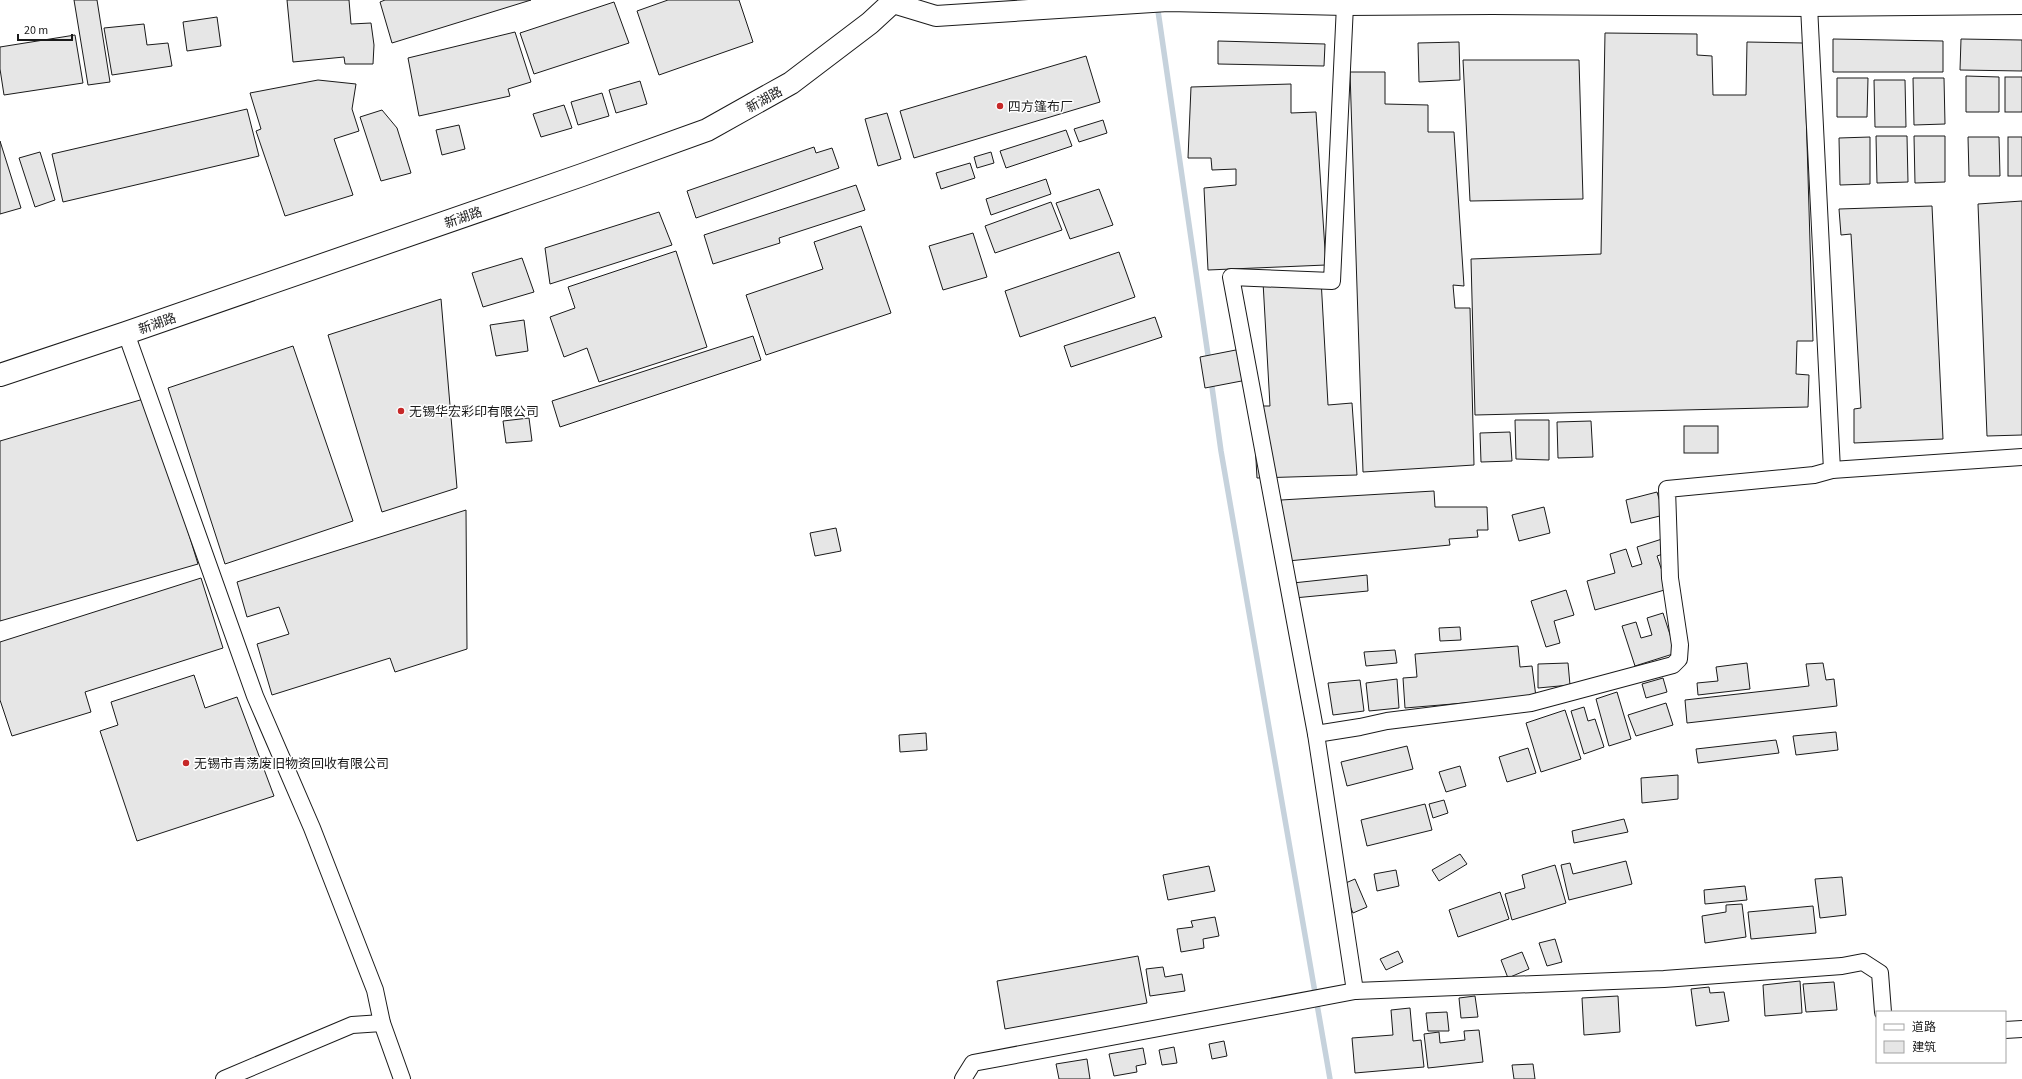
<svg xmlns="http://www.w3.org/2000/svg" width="2022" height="1079" font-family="'Source Sans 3','Noto Sans SC',sans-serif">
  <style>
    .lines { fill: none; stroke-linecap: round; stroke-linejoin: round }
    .stream { stroke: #c6d2dc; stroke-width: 5.5 }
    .building { fill: #e6e6e6; stroke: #1a1a1a }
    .minor-casing { stroke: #1a1a1a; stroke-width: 18 }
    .tertiary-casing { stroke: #1a1a1a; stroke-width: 22 }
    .secondary-casing { stroke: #1a1a1a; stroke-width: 24 }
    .minor { stroke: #fff; stroke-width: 16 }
    .tertiary { stroke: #fff; stroke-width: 20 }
    .secondary { stroke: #fff; stroke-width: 22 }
    .poi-dot { fill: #c62828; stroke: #fff; stroke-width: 1.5 }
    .labels { text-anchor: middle; stroke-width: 3; stroke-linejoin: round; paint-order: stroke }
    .street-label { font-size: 13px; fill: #1a1a1a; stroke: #fff }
    .poi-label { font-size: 13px; fill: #1a1a1a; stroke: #fff; text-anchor: start }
  </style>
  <rect width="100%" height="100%" fill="#fff"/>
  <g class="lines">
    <g class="stream">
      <polyline points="1157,4 1209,362"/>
      <polyline points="1211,380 1221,451 1330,1079"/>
    </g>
  </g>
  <g class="building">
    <polygon points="74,0 97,0 110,82 88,85"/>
    <polygon points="287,0 349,0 351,24 371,23 374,45 373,64 345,64 344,57 293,62"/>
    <polygon points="385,0 531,0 392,43 380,2"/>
    <polygon points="668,0 739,0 753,42 659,75 637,11"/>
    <polygon points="614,2 629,43 534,74 520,33"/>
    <polygon points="217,17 221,46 187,51 183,22"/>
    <polygon points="144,24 147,45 168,43 172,66 112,75 104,28"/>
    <polygon points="515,32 531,82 508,89 510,96 419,116 408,58"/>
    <polygon points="1605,33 1697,34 1697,55 1712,56 1713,95 1746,95 1747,42 1804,43 1813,341 1797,341 1796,374 1809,375 1808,407 1475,415 1471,259 1601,254"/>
    <polygon points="75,35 83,83 4,95 0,69 0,47"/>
    <polygon points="1833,39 1943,41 1943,72 1833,72"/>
    <polygon points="1961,39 2022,40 2022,71 1960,70"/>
    <polygon points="1218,41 1325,44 1324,66 1218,64"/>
    <polygon points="1459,42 1460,80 1419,82 1418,43"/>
    <polygon points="1086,56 1100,102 914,158 900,111"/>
    <polygon points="1463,60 1579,60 1583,199 1470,201"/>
    <polygon points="1350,72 1385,72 1385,104 1428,105 1428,132 1454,132 1464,286 1453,285 1455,308 1470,308 1474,465 1363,472"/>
    <polygon points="1966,76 1999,77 1999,112 1966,112"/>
    <rect x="2005" y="77" width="17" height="35"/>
    <polygon points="1837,78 1868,78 1867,117 1837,117"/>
    <polygon points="1913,78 1944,78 1945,124 1914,125"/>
    <polygon points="318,80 356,84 352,109 359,131 334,139 353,195 285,216 256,131 261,129 250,93"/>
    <polygon points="1874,80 1905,80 1906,127 1875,127"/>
    <polygon points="640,81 647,104 616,113 609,90"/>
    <polygon points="1291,84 1291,113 1316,112 1326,265 1208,270 1204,188 1236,185 1236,169 1212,170 1211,158 1188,158 1191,87"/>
    <polygon points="602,93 609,116 578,125 571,102"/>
    <polygon points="564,105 572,128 541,137 533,114"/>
    <polygon points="247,109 259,156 63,202 52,154"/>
    <polygon points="382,110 397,128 411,173 381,181 360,117"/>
    <polygon points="887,113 901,159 878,166 865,119"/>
    <polygon points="1103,120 1107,133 1079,142 1074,129"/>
    <polygon points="459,125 465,149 442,155 436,130"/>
    <polygon points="1066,130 1072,146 1006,168 1000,151"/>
    <polygon points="1876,136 1907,136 1908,182 1877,183"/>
    <polygon points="1914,136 1945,136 1945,182 1915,183"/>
    <polygon points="1870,137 1870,184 1840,185 1839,138"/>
    <polygon points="1968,137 1999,137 2000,176 1969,176"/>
    <rect x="2008" y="137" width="14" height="39"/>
    <polygon points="0,141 21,208 0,214"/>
    <polygon points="814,147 816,153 832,148 839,168 696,218 687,191"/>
    <polygon points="40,152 55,200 35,207 19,158"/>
    <polygon points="991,152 994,163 977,168 974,157"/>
    <polygon points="970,163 975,178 941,189 936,173"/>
    <polygon points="1046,179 1051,194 991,215 986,199"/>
    <polygon points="856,185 865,210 779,238 780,243 713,264 704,235"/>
    <polygon points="1099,189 1113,225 1070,239 1056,203"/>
    <polygon points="2022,201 2022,435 1987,436 1978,204"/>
    <polygon points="1051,202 1062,230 995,253 985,226"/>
    <polygon points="1932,206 1943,439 1854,443 1854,409 1861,408 1851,234 1841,235 1839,209"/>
    <polygon points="659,212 672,245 550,284 545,248"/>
    <polygon points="861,226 891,313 766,355 746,295 823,269 814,242"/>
    <polygon points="973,233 987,277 943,290 929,246"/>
    <polygon points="676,251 707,347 599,382 587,348 564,357 550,317 575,308 568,287"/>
    <polygon points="1119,252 1135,297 1020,337 1005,291"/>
    <polygon points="522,258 534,292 483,307 472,273"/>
    <polygon points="1321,279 1328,405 1352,403 1357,475 1257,478 1253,406 1270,406 1263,282"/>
    <polygon points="441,299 457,488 382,512 328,335"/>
    <polygon points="1155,317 1162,337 1071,367 1064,346"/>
    <polygon points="524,320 528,351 496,356 490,325"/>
    <polygon points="753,336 761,360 560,427 552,401"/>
    <polygon points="293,346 353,521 225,564 168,388"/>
    <polygon points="1246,348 1252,379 1205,388 1200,357"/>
    <polygon points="147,398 198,564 0,621 0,441"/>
    <polygon points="529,418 532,441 506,443 503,421"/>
    <polygon points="1515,420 1549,420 1549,460 1516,459"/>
    <polygon points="1591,421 1593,457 1558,458 1557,422"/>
    <rect x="1684" y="426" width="34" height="27"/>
    <polygon points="1510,432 1512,461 1481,462 1480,433"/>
    <polygon points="1434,491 1435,507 1487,507 1488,530 1477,530 1478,537 1449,539 1450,545 1288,561 1281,500"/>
    <polygon points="1657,492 1664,515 1631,523 1626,500"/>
    <polygon points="1544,507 1550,533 1519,541 1512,515"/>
    <polygon points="466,510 467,649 395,672 390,658 272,695 257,644 289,634 279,607 247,617 237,582"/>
    <polygon points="836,528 841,551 815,556 810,533"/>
    <polygon points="1662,539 1666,553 1657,556 1668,589 1595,610 1587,581 1615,573 1610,554 1626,549 1632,567 1642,564 1637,547"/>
    <polygon points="1367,575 1368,591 1294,598 1293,583"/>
    <polygon points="201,578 223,648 85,692 91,712 12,736 0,700 0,642"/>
    <polygon points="1566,590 1574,615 1554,621 1560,643 1546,647 1531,601"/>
    <polygon points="1663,613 1676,653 1635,666 1622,626 1636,622 1641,638 1652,635 1647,618"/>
    <polygon points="1460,627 1461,640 1440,641 1439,628"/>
    <polygon points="1518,646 1520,667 1532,666 1536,697 1405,708 1403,678 1417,677 1415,654"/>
    <polygon points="1395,650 1397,663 1366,666 1364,652"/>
    <polygon points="1568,663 1570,685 1538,688 1538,664"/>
    <polygon points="1747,663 1750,689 1698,695 1697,683 1718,681 1716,667"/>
    <polygon points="1823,663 1826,680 1834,679 1837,706 1687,723 1685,700 1809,686 1806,664"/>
    <polygon points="194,675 205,708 237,697 274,796 137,841 100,731 118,725 111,702"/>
    <polygon points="1663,678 1667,692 1646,698 1642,684"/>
    <polygon points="1397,679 1399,708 1369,711 1366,683"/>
    <polygon points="1360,680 1364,711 1333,715 1328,683"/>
    <polygon points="1617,692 1631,739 1609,746 1596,699"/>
    <polygon points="1666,703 1673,725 1636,736 1628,715"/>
    <polygon points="1584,707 1588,721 1595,719 1604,747 1584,754 1571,711"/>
    <polygon points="1565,710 1581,759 1541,772 1526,723"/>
    <polygon points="1836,732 1838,750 1796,755 1793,736"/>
    <polygon points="926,733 927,750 900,752 899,735"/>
    <polygon points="1776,740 1779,753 1698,763 1696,749"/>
    <polygon points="1407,746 1413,769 1347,786 1341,762"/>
    <polygon points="1528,748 1536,773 1507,782 1499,757"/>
    <polygon points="1460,766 1466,786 1446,792 1439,772"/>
    <polygon points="1678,775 1678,799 1642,803 1641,778"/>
    <polygon points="1444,800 1448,813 1433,818 1429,804"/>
    <polygon points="1425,804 1432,830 1367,846 1361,820"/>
    <polygon points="1624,819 1628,832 1574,843 1572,831"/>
    <polygon points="1460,854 1467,864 1439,881 1432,870"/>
    <polygon points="1626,861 1632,884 1569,900 1561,865 1570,863 1573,874"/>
    <polygon points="1555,865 1566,903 1512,920 1505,894 1525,888 1522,875"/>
    <polygon points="1209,866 1215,891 1168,900 1163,875"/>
    <polygon points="1396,870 1399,886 1377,891 1374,874"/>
    <polygon points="1842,877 1846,915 1820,918 1815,879"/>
    <polygon points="1355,879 1367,907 1353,913 1341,885"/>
    <polygon points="1745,886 1747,900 1705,904 1704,890"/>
    <polygon points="1500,892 1509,919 1458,937 1449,910"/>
    <polygon points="1742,904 1746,937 1705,943 1702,916 1726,912 1726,905"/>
    <polygon points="1813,906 1816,933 1751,939 1748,912"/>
    <polygon points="1215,917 1219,936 1203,939 1204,948 1181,952 1177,929 1193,927 1191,921"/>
    <polygon points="1555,939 1562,962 1547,966 1539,943"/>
    <polygon points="1398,951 1403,962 1386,970 1380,959"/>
    <polygon points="1522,952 1529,969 1508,978 1501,960"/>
    <polygon points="1138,956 1147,1003 1005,1029 997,981"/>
    <polygon points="1163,967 1165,977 1182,974 1185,991 1150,996 1146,969"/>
    <polygon points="1800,981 1802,1013 1765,1016 1763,985"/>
    <polygon points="1834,982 1837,1010 1806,1012 1803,984"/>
    <polygon points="1709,987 1710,993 1724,992 1729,1021 1696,1026 1691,989"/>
    <polygon points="1475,996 1478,1017 1461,1018 1459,998"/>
    <polygon points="1618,996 1620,1032 1584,1035 1582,998"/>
    <polygon points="1410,1008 1413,1041 1421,1040 1424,1067 1355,1073 1352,1038 1393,1035 1391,1010"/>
    <polygon points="1447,1012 1449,1031 1428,1031 1426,1013"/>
    <polygon points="1479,1030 1483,1062 1428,1068 1424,1034 1439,1032 1440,1043 1465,1040 1464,1031"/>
    <polygon points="1224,1041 1227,1056 1212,1059 1209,1044"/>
    <polygon points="1174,1047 1177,1063 1162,1065 1159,1050"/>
    <polygon points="1143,1048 1146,1064 1136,1066 1137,1072 1114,1076 1109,1054"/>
    <polygon points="1087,1059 1090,1079 1059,1079 1056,1064"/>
    <polygon points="1533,1064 1535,1079 1514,1079 1512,1065"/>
  </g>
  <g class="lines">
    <defs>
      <g id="minor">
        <polyline points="1345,5 1332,281 1231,277 1316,734 1355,991"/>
        <polyline points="1809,6 1832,470"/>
        <polyline points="126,333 255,696 312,828 375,990 382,1023 402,1079"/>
        <polyline points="1316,734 1360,727 1387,721 1531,703 1673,665 1679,659 1680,645 1670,578 1667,489 1814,475 1832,470 2022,457"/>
        <polyline points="2005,1030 2022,1029"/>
        <polyline points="224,1079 352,1025 382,1023"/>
        <polyline points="963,1079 973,1063 1355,991 1664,979 1842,966 1863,962 1880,973 1883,1012"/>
      </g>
      <polyline id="tertiary" points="893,3 936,16 1168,1 1345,5 1492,4 1809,6 2022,4"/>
      <polyline id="secondary" points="0,375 126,333 582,175 707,130 791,83 870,23 895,0"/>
    </defs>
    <use href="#minor" class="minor-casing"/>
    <use href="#tertiary" class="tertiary-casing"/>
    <use href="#secondary" class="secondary-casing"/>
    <use href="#minor" class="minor"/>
    <use href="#tertiary" class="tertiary"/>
    <use href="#secondary" class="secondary"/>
  </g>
  <g class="poi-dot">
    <circle cx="1000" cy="106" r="4"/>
    <circle cx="401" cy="411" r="4"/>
    <circle cx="186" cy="763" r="4"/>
  </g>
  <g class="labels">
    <g class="street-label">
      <text transform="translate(764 99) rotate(-29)" y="5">新湖路</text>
      <text transform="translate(463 217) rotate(-19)" y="5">新湖路</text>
      <text transform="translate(157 323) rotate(-19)" y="5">新湖路</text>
    </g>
    <g class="poi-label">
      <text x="1008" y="111">四方篷布厂</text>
      <text x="409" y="416">无锡华宏彩印有限公司</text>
      <text x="194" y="768">无锡市青荡废旧物资回收有限公司</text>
    </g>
  </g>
  <rect x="1876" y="1011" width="130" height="52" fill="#ffffff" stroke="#a3a3a3"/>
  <rect x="1884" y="1024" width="20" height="6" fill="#ffffff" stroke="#a3a3a3"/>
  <text x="1912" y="1031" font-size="12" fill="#1a1a1a">道路</text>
  <rect x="1884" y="1041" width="20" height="12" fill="#e6e6e6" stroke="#a3a3a3"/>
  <text x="1912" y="1051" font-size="12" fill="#1a1a1a">建筑</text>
  <path d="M18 34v6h54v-6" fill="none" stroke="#1a1a1a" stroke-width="2"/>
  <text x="24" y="34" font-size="12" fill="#1a1a1a" stroke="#ffffff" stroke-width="3" paint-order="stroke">20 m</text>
</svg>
